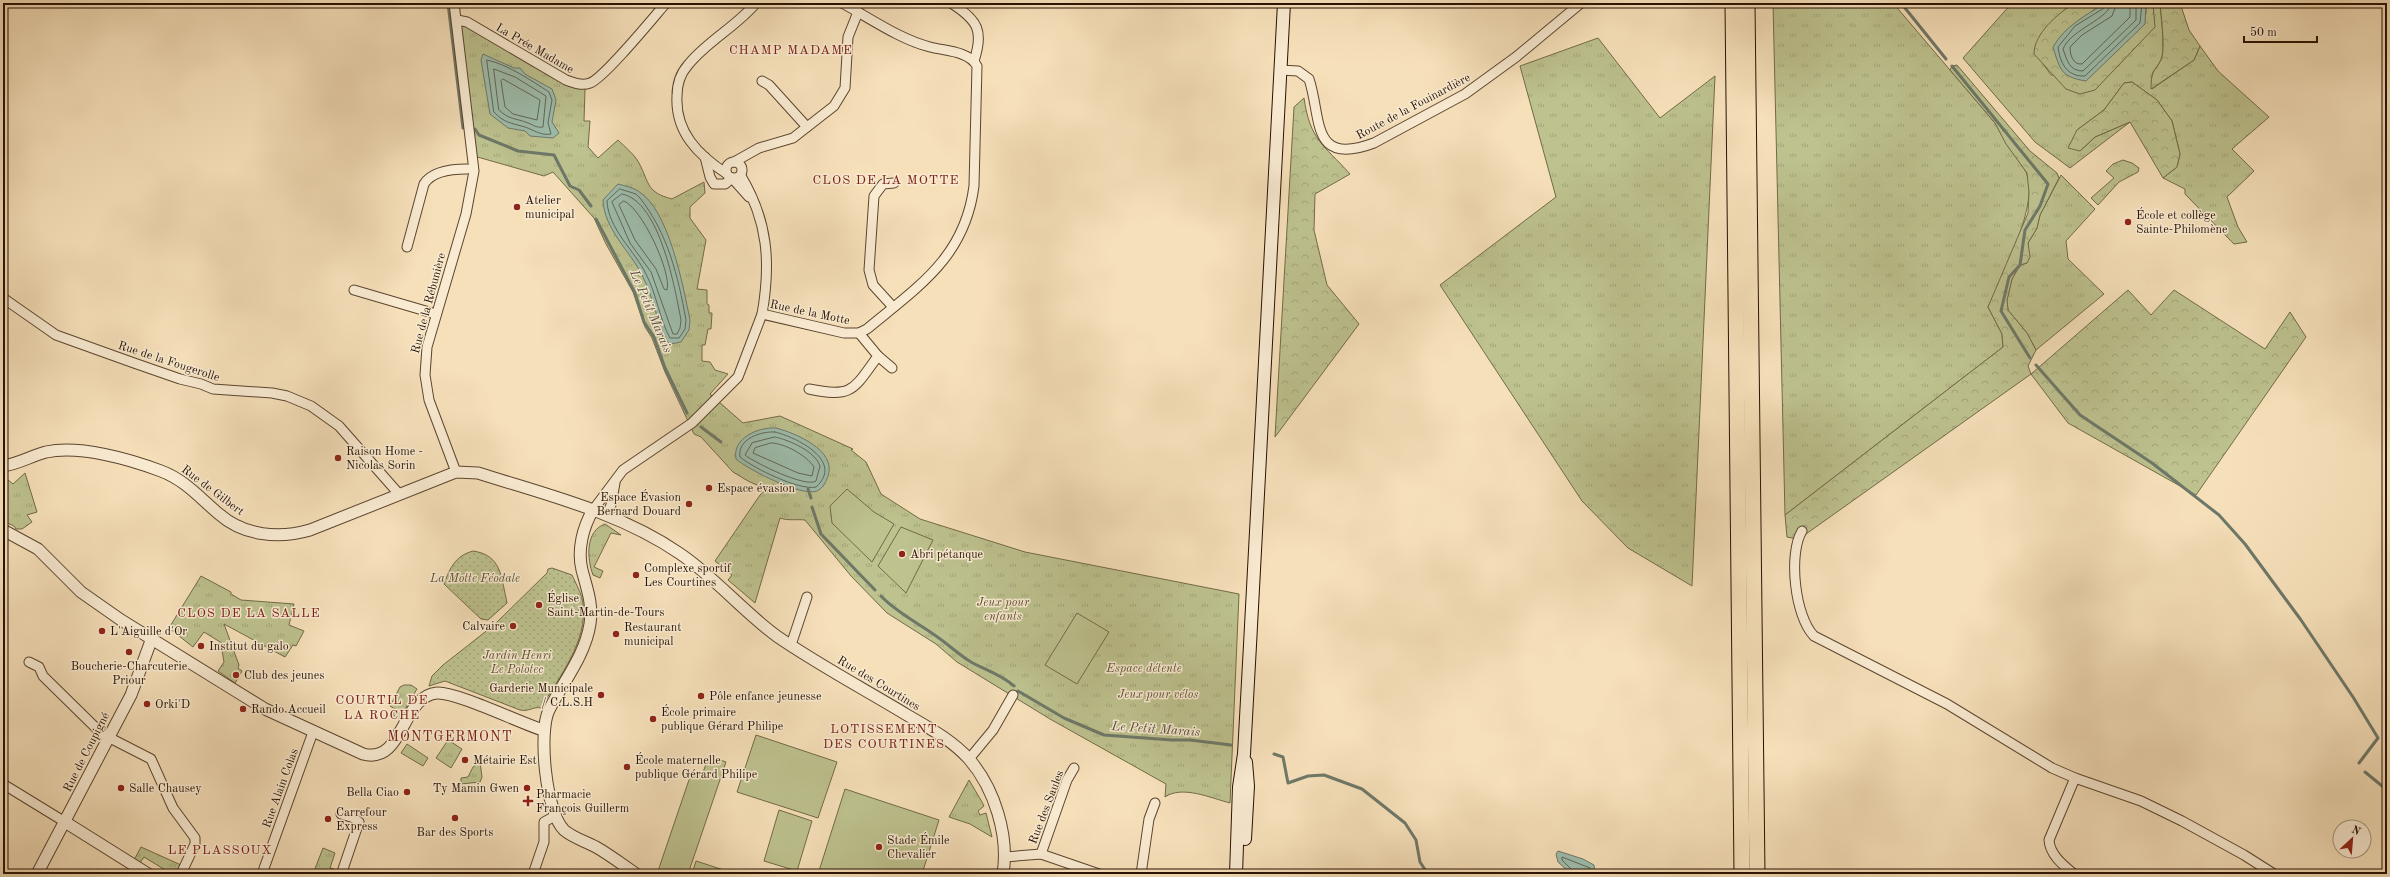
<svg xmlns="http://www.w3.org/2000/svg" width="2390" height="877" font-family="'Old Standard TT',serif">
  <style>
    .grass { fill: url(#grass-tufts); stroke: #726a48 }
    .forest { fill: url(#forest-crowns); stroke: #726a48 }
    .garden { fill: url(#garden-dots); stroke: #726a48 }
    .pitch { fill: #bdc28f; stroke: #726a48 }
    .water { fill: #9dbdad; stroke: #6e7868 }
    .lines { fill: none; stroke-linecap: round; stroke-linejoin: round }
    .shore { stroke: #626756; stroke-width: 1 }
    .stream { stroke: #6e7868; stroke-width: 3 }
    .minor-casing { stroke: #5b452e; stroke-width: 11 }
    .tertiary-casing { stroke: #5b452e; stroke-width: 13 }
    .secondary-casing { stroke: #271100; stroke-width: 14 }
    .trunk-casing { stroke: #271100; stroke-width: 17 }
    .minor { stroke: #f9ebd2; stroke-width: 9 }
    .tertiary { stroke: #f9ebd2; stroke-width: 11 }
    .secondary { stroke: #f9ebd2; stroke-width: 12 }
    .trunk { stroke: #f6e0ba; stroke-width: 15 }
    .poi-dot { fill: #8f2418; stroke: #f9ebd2; stroke-width: 1.5 }
    .labels { text-anchor: middle; stroke-width: 3; stroke-linejoin: round; paint-order: stroke }
    .street-label { font-size: 12px; fill: #271100; stroke: #f9ebd2 }
    .poi-label { font-size: 12px; fill: #271100; stroke: #f9ebd2; text-anchor: start }
    .park-label { font-size: 12px; font-style: italic; fill: #5c4f32; stroke: #f9ebd2 }
    .neighbourhood-label { font-size: 13px; letter-spacing: 1px; fill: #7a1f14; stroke: #f9ebd2 }
    .water-label { font-size: 13px; font-style: italic; fill: #504d3d; stroke: #f9ebd2 }
    .quarter-label { font-size: 14px; letter-spacing: 1px; fill: #7a1f14; stroke: #f9ebd2 }
  </style>
  <defs>
    <pattern id="grass-tufts" width="24" height="20" patternUnits="userSpaceOnUse"><rect width="24" height="20" fill="#bdc28f"/><path d="M3 7l-1-3M5 7V3M7 7l1-3M15 17l-1-3M17 17v-4M19 17l1-3" fill="none" stroke="#a2a67a"/></pattern>
    <pattern id="forest-crowns" width="20" height="18" patternUnits="userSpaceOnUse"><rect width="20" height="18" fill="#bdc28f"/><path d="M2 6a3 3 0 1 1 6 0M12 15a3 3 0 1 1 6 0" fill="none" stroke="#a2a67a"/></pattern>
    <pattern id="garden-dots" width="8" height="8" patternUnits="userSpaceOnUse"><rect width="8" height="8" fill="#bdc28f"/><path d="M2 2h.1M6 6h.1" fill="none" stroke="#a2a67a" stroke-width="1.8" stroke-linecap="round"/></pattern>
  </defs>
  <rect width="100%" height="100%" fill="#f6e0ba"/>
  <filter id="stains"><feTurbulence type="fractalNoise" baseFrequency=".005" numOctaves="4"/><feColorMatrix values="0 0 0 0 .2 0 0 0 0 .09 0 0 0 0 .02 0 0 0 .5 -.17"/></filter>
  <radialGradient id="worn" r=".72"><stop offset=".6" stop-color="#630" stop-opacity="0"/><stop offset="1" stop-color="#630" stop-opacity=".3"/></radialGradient>
  <g class="grass">
    <path d="M 1773,3 L 1893,3 L 1995,123 C 2004,141 2017,155 2026,172 C 2041,201 2001,279 1988,307 L 2002,334 L 2003,347 L 1785,515 Z"/>
    <path d="M 2012,3 L 2074,3 L 2064,10 L 2040,35 L 2044,65 L 2051,75 L 2111,73 L 2154,27 L 2153,3 L 2160,3 C 2161,17 2165,45 2162,57 C 2156,73 2150,66 2152,89 L 2194,60 L 2200,46 L 2218,71 L 2269,117 L 2232,149 L 2254,171 L 2227,197 L 2238,227 L 2247,242 L 2234,244 L 2185,194 L 2185,189 L 2163,178 L 2177,167 L 2180,154 L 2172,121 L 2157,100 L 2132,82 L 2124,83 L 2104,110 L 2077,130 L 2080,151 L 2095,137 L 2130,122 L 2070,168 L 2035,142 L 1963,58 Z"/>
    <path d="M 459,25 L 468,27 L 585,89 L 584,121 L 590,121 L 588,147 L 598,158 L 618,140 C 625,147 635,155 639,163 C 650,184 646,192 672,199 L 704,182 L 705,193 L 690,207 L 690,218 L 706,240 L 697,289 L 707,290 L 707,304 L 709,305 L 709,313 L 712,313 L 711,329 L 708,329 L 705,345 L 702,345 L 702,361 L 710,362 L 715,370 L 728,374 L 710,394 L 743,423 L 780,416 L 853,449 L 851,450 L 866,462 L 881,494 L 920,519 L 1025,552 L 1239,594 L 1230,803 C 1211,798 1182,785 1165,797 L 1166,784 L 1050,719 L 957,662 L 936,644 L 887,613 L 851,576 L 805,520 C 796,519 789,521 780,518 L 755,603 L 728,580 L 732,575 L 715,561 L 760,495 L 763,492 L 770,491 L 748,481 L 733,472 L 701,437 L 694,434 L 665,372 L 652,338 L 645,327 L 633,292 L 606,244 L 594,218 L 553,172 L 544,176 L 474,156 Z"/>
    <polygon points="1598,38 1660,118 1715,76 1692,586 1628,548 1582,501 1440,285 1556,197 1520,66"/>
    <polygon points="2123,160 2132,163 2139,168 2138,172 2119,182 2098,205 2091,198 2114,178 2106,171 2113,164"/>
    <polygon points="2061,175 2095,209 2066,241 2068,259 2104,294 2036,350 2027,333 2008,310 2007,300 2012,279 2020,265 2027,263 2028,243 2037,228 2040,215"/>
    <polygon points="25,473 37,512 27,515 32,522 22,529 16,529 14,526 3,521 3,482 7,479 13,484"/>
    <path d="M 605,524 L 621,535 L 611,533 L 594,567 L 603,571 L 600,578 L 593,575 C 587,559 585,531 605,524 Z"/>
    <polygon points="201,576 231,592 231,594 241,600 294,604 289,625 304,631 296,646 293,645 285,657 224,624 239,665 238,668 242,671 235,683 218,671 224,662 222,650 225,645 204,632 193,647 169,628"/>
    <polygon points="404,685 411,685 417,689 399,719 392,714 395,709 390,706 400,687"/>
    <polygon points="448,740 462,749 451,768 436,758"/>
    <polygon points="480,762 482,777 480,782 461,784 461,778 468,777 473,767"/>
    <polygon points="969,780 982,802 984,806 978,811 980,815 986,813 992,837 970,824 949,817"/>
    <polygon points="141,847 181,865 177,874 172,874 144,857 139,864 134,860"/>
    <polygon points="323,848 335,853 330,868 334,869 335,874 313,874"/>
  </g>
  <g class="forest">
    <path d="M 2074,3 L 2105,3 L 2092,11 L 2146,14 L 2146,3 L 2153,4 L 2155,27 L 2095,90 L 2080,94 L 2066,89 L 2034,54 C 2034,33 2058,14 2074,3 Z"/>
    <path d="M 2160,3 L 2180,3 L 2189,30 L 2200,46 L 2194,60 L 2151,89 C 2151,67 2156,73 2162,57 C 2165,46 2161,16 2160,3 Z"/>
    <polygon points="1957,65 2030,151 2057,173 2059,178 2040,215 2037,228 2028,243 2030,257 2027,263 2020,265 2012,279 2007,300 2008,310 2027,333 2036,350 2028,366 2031,374 2128,290 2151,315 2174,290 2265,349 2290,312 2306,337 2196,495 2068,423 2031,374 1806,534 1797,539 1787,537 1785,515 2003,347 2002,334 1988,307 2028,213 2029,192 2027,173 2006,144 1995,123 1950,70 1952,66"/>
    <polygon points="2132,82 2157,100 2172,121 2180,154 2177,167 2163,178 2130,122 2095,137 2080,151 2068,148 2077,130 2104,110 2124,83"/>
    <path d="M 1304,98 C 1310,140 1323,144 1350,174 L 1315,194 L 1314,230 L 1327,285 L 1359,324 L 1275,437 L 1294,107 Z"/>
  </g>
  <g class="garden">
    <path d="M 473,551 C 501,555 501,576 506,598 L 507,603 L 488,620 L 481,619 L 444,584 C 450,568 455,556 473,551 Z"/>
    <path d="M 552,568 L 572,575 C 576,584 582,594 583,604 C 588,641 559,677 541,708 C 534,706 529,712 520,710 L 445,681 L 429,686 L 432,676 L 443,665 L 494,625 L 547,573 L 548,569 Z"/>
  </g>
  <g class="pitch">
    <polygon points="847,489 874,512 894,524 872,562 832,523 830,506"/>
    <polygon points="901,527 933,540 906,593 878,566"/>
    <polygon points="1077,613 1109,632 1077,684 1045,665"/>
    <polygon points="756,735 837,762 818,818 737,792"/>
    <polygon points="407,744 428,758 423,766 401,753"/>
    <polygon points="709,756 726,762 688,874 667,874 658,871 692,771 702,775"/>
    <polygon points="845,789 939,820 922,874 818,874"/>
    <polygon points="779,810 812,821 797,871 764,861"/>
    <polygon points="696,861 730,872 729,874 692,874"/>
  </g>
  <g class="water">
    <path d="M 2105,3 L 2146,3 L 2145,24 L 2086,81 C 2061,77 2060,70 2053,47 C 2065,26 2085,16 2105,3 Z"/>
    <polygon points="483,54 514,68 520,68 525,74 552,89 556,100 552,122 559,133 553,138 530,136 525,131 508,128 490,114 481,60"/>
    <path d="M 618,184 C 625,186 632,187 638,191 C 669,209 683,286 690,320 L 689,330 L 681,342 L 670,344 L 667,341 C 656,320 653,296 642,275 C 630,251 604,229 603,200 Z"/>
    <path d="M 776,428 C 795,433 837,450 828,476 C 826,482 823,488 817,491 C 802,497 749,470 736,459 C 732,438 758,427 776,428 Z"/>
    <polygon points="1558,851 1583,859 1594,865 1595,874 1571,874 1558,862 1556,854"/>
  </g>
  <g class="lines">
    <g class="shore">
      <path d="M 2106,3 L 2104,8 L 2075,26 L 2058,47 C 2060,63 2067,77 2085,76 L 2140,23 L 2142,3"/>
      <path d="M 2111,3 C 2110,19 2071,29 2063,49 C 2067,60 2069,71 2083,71 L 2136,20 L 2136,3"/>
      <path d="M 2117,3 L 2112,16 L 2082,35 L 2070,47 C 2070,55 2073,65 2082,64 L 2130,17 L 2130,3"/>
      <path d="M 487,60 C 507,64 532,81 549,92 L 552,100 L 548,123 L 551,134 C 541,136 534,130 525,127 C 511,123 504,123 494,112 Z"/>
      <path d="M 494,69 L 515,77 L 546,96 L 543,127 C 536,128 534,125 528,123 C 516,118 509,120 499,110 Z"/>
      <polygon points="503,79 540,100 537,120 513,114 505,107 501,81"/>
      <path d="M 620,189 L 636,194 L 640,198 C 668,234 678,276 686,320 L 685,329 L 679,338 L 670,338 C 659,318 657,295 646,274 C 635,251 608,229 607,201 Z"/>
      <path d="M 622,194 C 660,201 675,289 681,320 L 680,328 L 677,334 L 673,334 L 651,272 L 630,243 L 612,202 Z"/>
      <path d="M 624,201 C 642,208 672,273 667,290 L 664,289 L 656,269 L 635,240 L 619,205 Z"/>
      <path d="M 775,432 C 796,437 845,461 816,487 C 800,491 753,468 740,457 C 737,439 761,431 775,432 Z"/>
      <path d="M 775,437 C 789,440 815,451 820,466 L 816,481 C 806,488 755,463 745,455 L 752,443 Z"/>
      <path d="M 771,443 C 785,443 807,456 814,467 L 812,476 L 798,473 L 753,453 L 755,448 Z"/>
      <polyline points="1573,874 1572,870 1562,860 1562,857 1590,868 1591,874"/>
    </g>
    <g class="stream">
      <polyline points="445,3 448,3 463,128 465,128"/>
      <polyline points="1901,3 1946,59"/>
      <polyline points="1952,66 2048,184 2040,206 2025,230 2020,265 2009,277 2001,311 2030,358"/>
      <polyline points="475,129 479,135 518,151 554,155 570,186 579,190 591,206"/>
      <polyline points="596,219 635,293 644,322 654,337 665,368 687,413"/>
      <polyline points="2036,365 2080,415 2152,463 2219,515 2245,544 2301,620 2353,697 2378,738 2359,763"/>
      <polyline points="701,427 721,442"/>
      <polyline points="808,489 811,498"/>
      <polyline points="812,507 821,534 875,590"/>
      <path d="M 881,596 C 896,612 918,623 936,636 C 948,644 959,655 971,662 C 985,670 1001,674 1014,686"/>
      <polyline points="1018,691 1064,718 1104,735 1172,740 1190,740 1231,745"/>
      <polyline points="1274,754 1283,757 1288,783 1308,776 1324,775 1362,789 1405,823 1416,840 1420,862 1428,874"/>
      <polyline points="2365,772 2387,790"/>
    </g>
    <defs>
      <g id="minor">
        <polyline points="454,3 474,171 466,214 427,347 425,375 429,400 456,472"/>
        <path d="M 951,3 C 978,20 984,31 974,61"/>
        <path d="M 457,20 L 467,22 L 566,80 C 574,83 582,86 590,83 C 604,78 653,18 666,3"/>
        <path d="M 1280,70 L 1298,71 L 1309,79 C 1322,118 1310,167 1374,143 L 1465,94 L 1516,57 L 1581,3"/>
        <polyline points="762,81 769,85 807,127"/>
        <polyline points="705,157 710,177 714,184 725,184 732,178"/>
        <circle cx="734" cy="170" r="8"/>
        <polyline points="734,162 759,148 793,138 834,106 845,88 848,37 858,12"/>
        <path d="M 727,174 C 698,155 675,132 677,96 C 677,84 680,74 688,65 C 707,41 736,27 756,3"/>
        <path d="M 741,176 C 768,221 771,263 762,314"/>
        <polyline points="733,179 749,197"/>
        <path d="M 407,247 L 424,184 C 432,171 452,169 467,169"/>
        <polyline points="354,290 436,314"/>
        <polyline points="3,298 56,335 134,363 180,379 201,384 213,389 272,393 287,396 311,406 339,426 399,494"/>
        <polyline points="893,307 873,285 869,270 874,196 883,184 894,183"/>
        <polyline points="878,356 892,368"/>
        <path d="M 809,389 C 853,398 853,390 878,356 L 859,333"/>
        <path d="M 593,510 L 623,470 L 692,423 L 738,377 L 762,314 L 844,333 L 859,333 L 867,329 C 919,286 965,257 974,186 L 977,66 C 969,51 945,51 930,47 C 899,39 870,18 842,3"/>
        <polyline points="607,514 611,505 615,483"/>
        <path d="M 1802,531 C 1788,554 1795,617 1814,636 L 1947,704 L 2052,768 L 2075,778 L 2141,801 L 2182,821 L 2244,855 L 2274,874"/>
        <polyline points="791,645 807,597"/>
        <polyline points="29,662 39,667 43,676 98,730 108,737 151,759 173,808 195,838 195,844 181,874"/>
        <polyline points="969,759 993,730 1013,695"/>
        <polyline points="3,784 65,822"/>
        <polyline points="341,814 354,818 359,822 342,872"/>
        <polyline points="1041,854 1067,780 1074,768"/>
        <polyline points="1005,857 1041,854 1099,874"/>
        <polyline points="262,874 313,732"/>
        <polyline points="533,874 544,842 544,822 555,816"/>
        <polyline points="1141,874 1149,819 1155,803"/>
        <path d="M 2074,874 C 2063,865 2050,855 2049,840 L 2075,778"/>
      </g>
      <g id="tertiary">
        <path d="M 3,466 C 18,464 31,456 46,452 C 80,445 129,459 161,471 C 185,480 200,498 219,514 C 244,536 279,539 310,530 L 456,472 L 478,473 C 547,495 619,512 679,553 C 715,577 743,612 778,637 C 819,665 864,689 907,715 C 929,728 952,740 969,759 C 995,789 1009,836 1003,874"/>
        <path d="M 593,510 C 583,527 577,550 582,570 C 587,589 593,604 590,624 C 585,656 563,682 549,710 C 538,732 546,813 564,830 C 573,838 585,841 596,847 C 610,855 623,865 636,874"/>
        <path d="M 3,530 L 38,549 L 81,592 L 121,620 L 265,709 L 363,754 C 404,765 401,696 437,693 C 457,692 520,723 543,730"/>
        <polyline points="65,822 148,874"/>
        <polyline points="37,874 131,695 152,638"/>
      </g>
      <g id="secondary">
        <polyline points="1245,839 1248,786 1246,762"/>
        <polyline points="1236,874 1239,787 1244,754 1250,645 1284,3"/>
      </g>
      <g id="trunk">
        <polyline points="1733,3 1742,874"/>
        <polyline points="1747,3 1757,874"/>
      </g>
    </defs>
    <use href="#minor" class="minor-casing"/>
    <use href="#tertiary" class="tertiary-casing"/>
    <use href="#secondary" class="secondary-casing"/>
    <use href="#trunk" class="trunk-casing"/>
    <use href="#minor" class="minor"/>
    <use href="#tertiary" class="tertiary"/>
    <use href="#secondary" class="secondary"/>
    <use href="#trunk" class="trunk"/>
  </g>
  <g class="poi-dot">
    <circle cx="517" cy="207" r="4"/>
    <circle cx="2128" cy="222" r="4"/>
    <circle cx="338" cy="458" r="4"/>
    <circle cx="709" cy="488" r="4"/>
    <circle cx="689" cy="504" r="4"/>
    <circle cx="902" cy="554" r="4"/>
    <circle cx="636" cy="575" r="4"/>
    <circle cx="539" cy="605" r="4"/>
    <circle cx="513" cy="626" r="4"/>
    <circle cx="102" cy="631" r="4"/>
    <circle cx="616" cy="634" r="4"/>
    <circle cx="201" cy="646" r="4"/>
    <circle cx="129" cy="652" r="4"/>
    <circle cx="236" cy="675" r="4"/>
    <circle cx="601" cy="695" r="4"/>
    <circle cx="701" cy="696" r="4"/>
    <circle cx="147" cy="704" r="4"/>
    <circle cx="243" cy="709" r="4"/>
    <circle cx="653" cy="719" r="4"/>
    <circle cx="465" cy="760" r="4"/>
    <circle cx="627" cy="767" r="4"/>
    <circle cx="121" cy="788" r="4"/>
    <circle cx="527" cy="788" r="4"/>
    <circle cx="407" cy="792" r="4"/>
    <path d="M526 795h4v4h4v4h-4v4h-4v-4h-4v-4h4z"/>
    <circle cx="455" cy="818" r="4"/>
    <circle cx="328" cy="819" r="4"/>
    <circle cx="879" cy="847" r="4"/>
  </g>
  <g class="labels">
    <g class="street-label">
      <text transform="translate(535 48) rotate(30)" y="4">La Prée Madame</text>
      <text transform="translate(1413 106) rotate(-28)" y="4">Route de la Fouinardière</text>
      <text transform="translate(428 303) rotate(-75)" y="4">Rue de la Rébunière</text>
      <text transform="translate(810 312) rotate(12)" y="4">Rue de la Motte</text>
      <text transform="translate(169 361) rotate(18)" y="4">Rue de la Fougerolle</text>
      <text transform="translate(213 490) rotate(37)" y="4">Rue de Gilbert</text>
      <text transform="translate(879 683) rotate(31)" y="4">Rue des Courtines</text>
      <text transform="translate(86 752) rotate(-63)" y="4">Rue de Coupigné</text>
      <text transform="translate(280 788) rotate(-70)" y="4">Rue Alain Colas</text>
      <text transform="translate(1046 807) rotate(-69)" y="4">Rue des Saules</text>
    </g>
    <g class="poi-label">
      <text x="525" y="204">Atelier<tspan x="525" dy="14">municipal</tspan></text>
      <text x="2136" y="219">École et collège<tspan x="2136" dy="14">Sainte-Philomène</tspan></text>
      <text x="346" y="455">Raison Home -<tspan x="346" dy="14">Nicolas Sorin</tspan></text>
      <text x="717" y="492">Espace évasion</text>
      <text x="681" y="501" text-anchor="end">Espace Évasion<tspan x="681" dy="14">Bernard Douard</tspan></text>
      <text x="910" y="558">Abri pétanque</text>
      <text x="644" y="572">Complexe sportif<tspan x="644" dy="14">Les Courtines</tspan></text>
      <text x="547" y="602">Église<tspan x="547" dy="14">Saint-Martin-de-Tours</tspan></text>
      <text x="505" y="630" text-anchor="end">Calvaire</text>
      <text x="624" y="631">Restaurant<tspan x="624" dy="14">municipal</tspan></text>
      <text x="110" y="635">L'Aiguille d'Or</text>
      <text x="209" y="650">Institut du galo</text>
      <text x="129" y="670" text-anchor="middle">Boucherie-Charcuterie<tspan x="129" dy="14">Priour</tspan></text>
      <text x="244" y="679">Club des jeunes</text>
      <text x="593" y="692" text-anchor="end">Garderie Municipale<tspan x="593" dy="14">/ C.L.S.H</tspan></text>
      <text x="709" y="700">Pôle enfance jeunesse</text>
      <text x="155" y="708">Orki'D</text>
      <text x="251" y="713">Rando Accueil</text>
      <text x="661" y="716">École primaire<tspan x="661" dy="14">publique Gérard Philipe</tspan></text>
      <text x="473" y="764">Métairie Est</text>
      <text x="635" y="764">École maternelle<tspan x="635" dy="14">publique Gérard Philipe</tspan></text>
      <text x="129" y="792">Salle Chausey</text>
      <text x="519" y="792" text-anchor="end">Ty Mamin Gwen</text>
      <text x="399" y="796" text-anchor="end">Bella Ciao</text>
      <text x="536" y="798">Pharmacie<tspan x="536" dy="14">François Guillerm</tspan></text>
      <text x="336" y="816">Carrefour<tspan x="336" dy="14">Express</tspan></text>
      <text x="455" y="836" text-anchor="middle">Bar des Sports</text>
      <text x="887" y="844">Stade Émile<tspan x="887" dy="14">Chevalier</tspan></text>
    </g>
    <g class="park-label">
      <text x="475" y="582">La Motte Féodale</text>
      <text x="1003" y="606">Jeux pour<tspan x="1003" dy="14">enfants</tspan></text>
      <text x="517" y="659">Jardin Henri<tspan x="517" dy="14">Le Polotec</tspan></text>
      <text x="1144" y="672">Espace détente</text>
      <text x="1158" y="698">Jeux pour vélos</text>
    </g>
    <g class="neighbourhood-label">
      <text x="791" y="54">CHAMP MADAME</text>
      <text x="886" y="184">CLOS DE LA MOTTE</text>
      <text x="249" y="617">CLOS DE LA SALLE</text>
      <text x="382" y="704">COURTIL DE<tspan x="382" dy="15">LA ROCHE</tspan></text>
      <text x="884" y="733">LOTISSEMENT<tspan x="884" dy="15">DES COURTINES</tspan></text>
      <text x="220" y="854">LE PLASSOUX</text>
    </g>
    <g class="water-label">
      <text transform="translate(652 311) rotate(67)" y="5">Le Petit Marais</text>
      <text transform="translate(1156 728) rotate(4)" y="5">Le Petit Marais</text>
    </g>
    <g class="quarter-label">
      <text x="450" y="741">MONTGERMONT</text>
    </g>
  </g>
  <rect width="2390" height="877" fill="none" stroke="#f6e0ba" stroke-width="16"/>
  <rect x="4" y="4" width="2382" height="869" fill="none" stroke="#271100" stroke-width="2"/>
  <rect x="8" y="8" width="2374" height="861" fill="none" stroke="#271100"/>
  <g transform="translate(2352 839) rotate(26)"><circle r="19" fill="#f9ebd2" stroke="#a5947e"/>
  <path d="M0-3L7 15L0 10L-7 15Z" fill="#8f2418"/>
  <text y="-6" font-size="11" font-weight="bold" text-anchor="middle" fill="#271100">N</text>
  </g>
  <path d="M2244 36v6h73v-6" fill="none" stroke="#271100" stroke-width="2"/>
  <text x="2250" y="36" font-size="12" fill="#271100" stroke="#f9ebd2" stroke-width="3" paint-order="stroke">50 m</text>
  <rect width="100%" height="100%" filter="url(#stains)"/>
  <rect width="100%" height="100%" fill="url(#worn)"/>
</svg>
